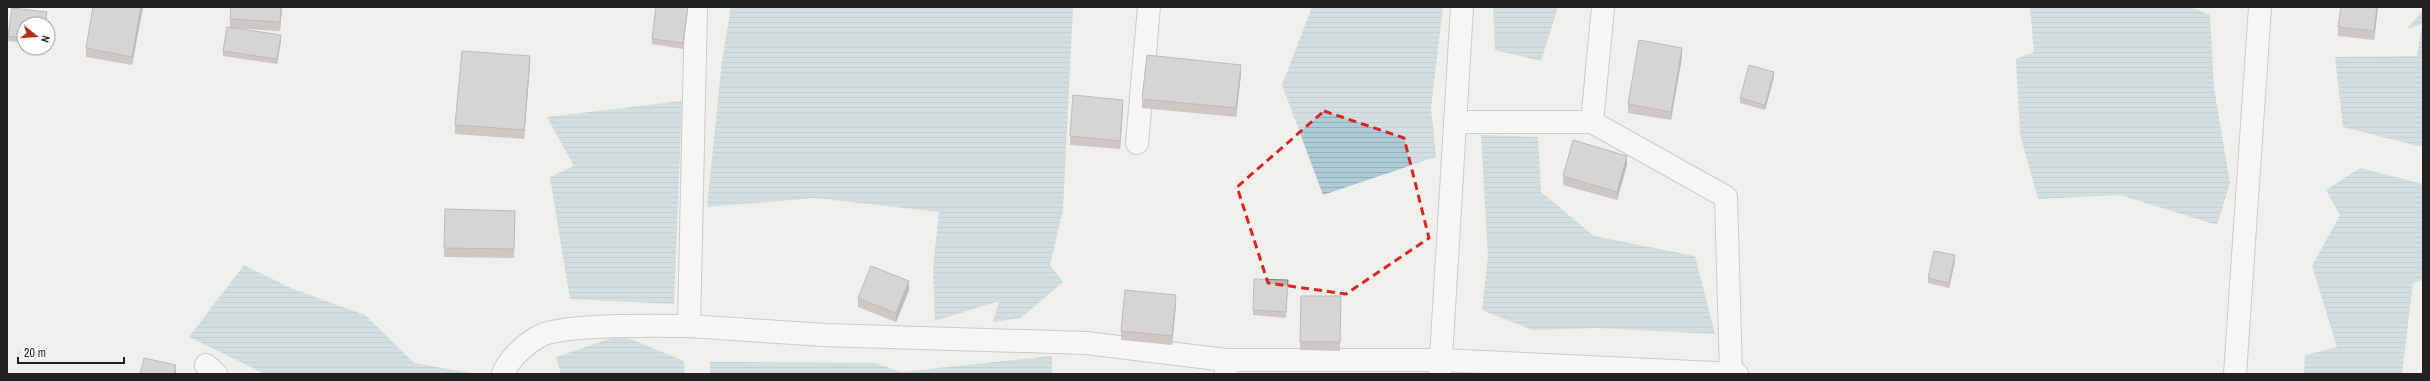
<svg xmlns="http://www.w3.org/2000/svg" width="2430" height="381" font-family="'Archivo Narrow',sans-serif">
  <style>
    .water { fill: url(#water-rules) }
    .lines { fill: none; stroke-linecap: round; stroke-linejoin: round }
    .minor-casing { stroke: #a2a2a2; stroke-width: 24 }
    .minor { stroke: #fff; stroke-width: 22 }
    .wall { fill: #9f9c96 }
    .shaded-wall { fill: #827f7a }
    .building { fill: #b9b5af; stroke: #827f7a }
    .marked { fill: none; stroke: #d62828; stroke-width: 3; stroke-dasharray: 8 5; stroke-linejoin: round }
  </style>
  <defs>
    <pattern id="water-rules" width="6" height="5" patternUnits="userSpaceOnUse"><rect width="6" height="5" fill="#afcbd8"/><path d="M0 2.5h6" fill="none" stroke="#96aeb9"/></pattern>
  </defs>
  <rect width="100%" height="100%" fill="#f0efe9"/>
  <g class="water">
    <polygon points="731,7 1073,7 1063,210 1050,265 1063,282 1021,318 993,322 999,301 935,321 933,268 939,212 815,198 707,207 722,60"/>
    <polygon points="1312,7 1443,7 1431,108 1436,157 1323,195 1282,85"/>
    <polygon points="1493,7 1558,7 1541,61 1495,50"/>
    <polygon points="2030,7 2190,7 2210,15 2214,88 2230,183 2217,225 2120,195 2038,199 2020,134 2016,59 2034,52"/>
    <polygon points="2423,10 2423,147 2343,127 2335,57 2417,56 2422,24 2407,29"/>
    <polygon points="682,101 674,304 570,299 550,177 574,166 547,117"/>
    <polygon points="1481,135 1538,137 1541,192 1594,236 1695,256 1715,334 1598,328 1532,330 1482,310 1488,256"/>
    <polygon points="2360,168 2423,184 2423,280 2413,283 2402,374 2304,374 2305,355 2337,347 2312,266 2340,215 2326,190"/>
    <polygon points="244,265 293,289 365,315 414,363 477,374 265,374 189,337"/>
    <polygon points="621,335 684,361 685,374 561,374 556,357"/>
    <polygon points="1052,356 1052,374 710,374 710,362 875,363 901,372"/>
  </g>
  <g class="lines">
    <defs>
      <g id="minor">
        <polyline points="696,7 689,326 824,335 1086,343 1226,360"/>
        <polyline points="1455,122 1592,122 1726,197 1731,374"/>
        <polyline points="1592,122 1603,7"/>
        <polyline points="1137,143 1149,7"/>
        <polyline points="206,365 216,374"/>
        <polyline points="1226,373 1226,360 1441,360 1737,374"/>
        <path d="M 503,374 C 508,360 524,345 538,337 C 561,323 659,326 689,326"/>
        <polyline points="1440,374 1462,7"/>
        <polyline points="2235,374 2260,7"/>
      </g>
    </defs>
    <use href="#minor" class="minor-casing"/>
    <use href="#minor" class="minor"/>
  </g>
  <g class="wall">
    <polygon points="93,7 143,7 132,65 86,57 86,48"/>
    <polygon points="282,7 280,31 230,28 230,19"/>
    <polygon points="656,7 688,7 683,49 652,44 652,39"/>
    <polygon points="2341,7 2378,7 2374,40 2338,36 2338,27"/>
    <polygon points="12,8 47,12 46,24 24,24 24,43 8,41 8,36"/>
    <polygon points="281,41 277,64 223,56 223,51"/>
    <polygon points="1682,57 1671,120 1628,113 1628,104"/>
    <polygon points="530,65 524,139 455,134 455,125"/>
    <polygon points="1241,74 1236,117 1142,108 1142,99"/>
    <polygon points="1774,77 1765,110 1740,103 1740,98"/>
    <polygon points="1123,109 1120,149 1070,145 1070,136"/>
    <polygon points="1627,165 1617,200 1563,185 1563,176"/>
    <polygon points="445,209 515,211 514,258 444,257"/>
    <polygon points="1955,261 1949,288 1928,283 1928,278"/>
    <polygon points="1288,280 1286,318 1253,315 1253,310"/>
    <polygon points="909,290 896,322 858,307 858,298"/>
    <polygon points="1301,296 1341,296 1340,351 1300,350"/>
    <polygon points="1176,304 1172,345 1121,340 1121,331"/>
  </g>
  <g class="shaded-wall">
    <polygon points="141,7 143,7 132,65 132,57"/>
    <polygon points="281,7 282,7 280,31 280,22"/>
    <polygon points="688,7 683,49 683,43"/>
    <polygon points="2377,7 2378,7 2374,40 2374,31"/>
    <polygon points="281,35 281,41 277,64 277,59"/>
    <polygon points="1682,48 1682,57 1671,120 1671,112"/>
    <polygon points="530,56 530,65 524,139 524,130"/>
    <polygon points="1241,65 1241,74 1236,117 1236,108"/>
    <polygon points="1774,72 1774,77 1765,110 1765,105"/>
    <polygon points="1123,100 1123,109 1120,149 1120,141"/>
    <polygon points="1627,156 1627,165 1617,200 1617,192"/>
    <polygon points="1955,255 1955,261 1949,288 1949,283"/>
    <polygon points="909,281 909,290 896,322 896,313"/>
    <polygon points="1176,295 1176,304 1172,345 1172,336"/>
    <polygon points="176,365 176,374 174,374"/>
  </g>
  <g class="building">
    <polygon points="93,7 141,7 132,57 86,48"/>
    <polygon points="231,7 281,7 280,22 230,19"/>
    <polygon points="656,7 688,7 683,43 652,39"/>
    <polygon points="2341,7 2377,7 2374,31 2338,27"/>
    <polygon points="12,8 47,12 45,24 24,24 24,38 8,36"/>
    <polygon points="227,27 281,35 277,59 223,51"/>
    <polygon points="1639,40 1682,48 1671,112 1628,104"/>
    <polygon points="462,51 530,56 524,130 455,125"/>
    <polygon points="1147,55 1241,65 1236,108 1142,99"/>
    <polygon points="1749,65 1774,72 1765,105 1740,98"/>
    <polygon points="1073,95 1123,100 1120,141 1070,136"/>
    <polygon points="1573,140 1627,156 1617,192 1563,176"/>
    <polygon points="445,209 515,211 514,249 444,248"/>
    <polygon points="1934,251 1955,255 1949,283 1928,278"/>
    <polygon points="871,266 909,281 896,313 858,298"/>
    <polygon points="1254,279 1288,280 1286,312 1253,310"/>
    <polygon points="1125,290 1176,295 1172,336 1121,331"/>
    <polygon points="1301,296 1341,296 1340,342 1300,342"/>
    <polygon points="144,358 176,365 174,374 140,374"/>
  </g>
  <path d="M0 0H2430V381H0ZM 1324,111 L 1404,138 L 1429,238 L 1346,294 L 1268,283 L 1237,187 Z" fill="#f0efe9" fill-opacity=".55" fill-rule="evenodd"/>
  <path class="marked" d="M 1324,111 L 1404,138 L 1429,238 L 1346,294 L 1268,283 L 1237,187 Z"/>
  <rect width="2430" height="381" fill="none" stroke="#212121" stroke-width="16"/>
  <g transform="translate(36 36) rotate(107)"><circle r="19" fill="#ffffff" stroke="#a6a6a6"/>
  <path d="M0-3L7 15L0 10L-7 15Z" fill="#ba2818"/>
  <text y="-6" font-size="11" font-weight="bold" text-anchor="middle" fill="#212121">N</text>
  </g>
  <path d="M18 357v6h106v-6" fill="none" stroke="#212121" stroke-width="2"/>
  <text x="24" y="357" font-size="12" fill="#212121" stroke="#ffffff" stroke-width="3" paint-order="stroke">20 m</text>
</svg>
